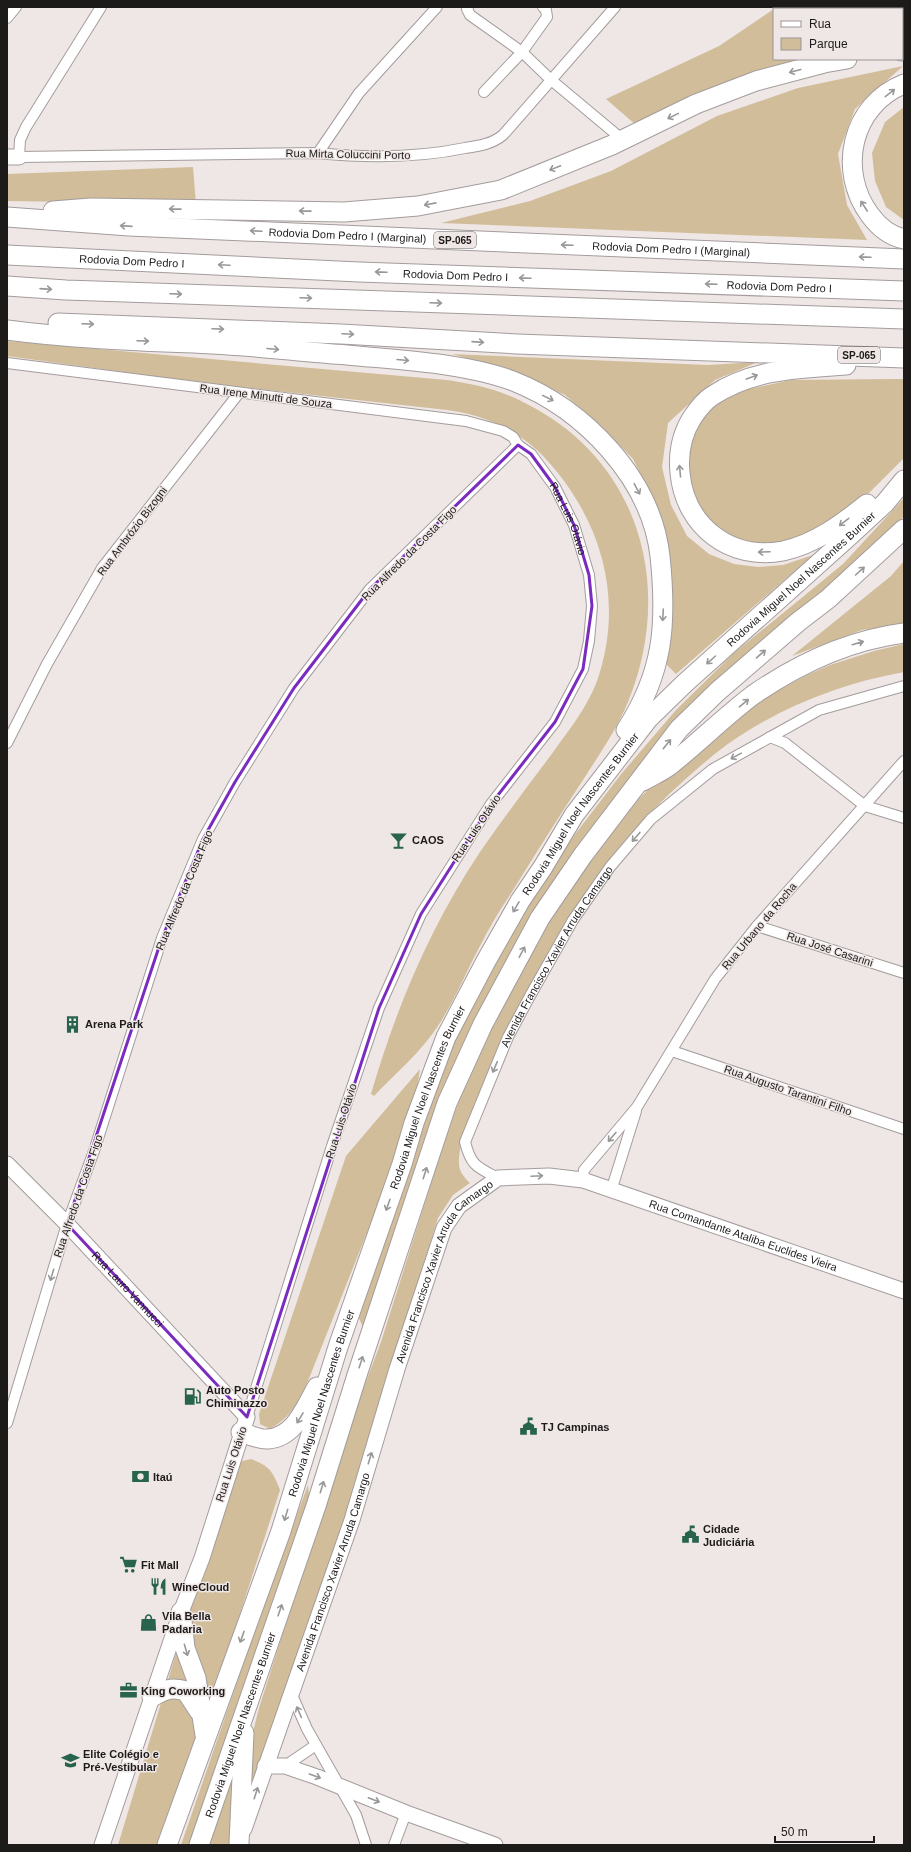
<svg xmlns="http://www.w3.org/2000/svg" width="911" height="1852" font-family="Arial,sans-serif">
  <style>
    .green { fill: #d1bd99 }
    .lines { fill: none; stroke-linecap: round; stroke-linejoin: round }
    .street-casing { stroke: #a49c9c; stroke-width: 12 }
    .secondary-casing { stroke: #a49c9c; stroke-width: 17 }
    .highway-casing { stroke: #a49c9c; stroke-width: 21 }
    .street { stroke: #fff; stroke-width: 10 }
    .secondary { stroke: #fff; stroke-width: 15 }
    .highway { stroke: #fff; stroke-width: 19 }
    .oneway { stroke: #999898 }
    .marked { fill: none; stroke: #7b2cbf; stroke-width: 3; stroke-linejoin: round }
    .labels { text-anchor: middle; stroke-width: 3; stroke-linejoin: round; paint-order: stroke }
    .shield { fill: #efe7e6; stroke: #5c5857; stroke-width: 1 }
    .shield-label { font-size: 10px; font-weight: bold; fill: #1d1a1a }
    .street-label { font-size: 11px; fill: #1d1a1a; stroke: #efe7e6 }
    .poi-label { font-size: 11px; font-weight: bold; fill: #1d1a1a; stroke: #efe7e6; text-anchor: start }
  </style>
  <rect width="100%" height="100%" fill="#efe7e6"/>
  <g class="green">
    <polygon points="777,7 904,7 904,41 902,41 902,9 774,9"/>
    <polygon points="774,9 774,59 804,59 768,68 636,125 606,99 719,46"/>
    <polygon points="903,66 855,109 838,154 847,205 867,240 441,223 530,201 611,171 717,116 798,88"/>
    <polygon points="904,107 904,220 886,207 875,181 872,153 885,122"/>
    <polygon points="193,167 196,204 7,201 7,174"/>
    <path d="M 7,341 L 447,380 C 474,384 501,390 525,403 C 640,460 675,587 628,702 C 617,729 599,755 583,780 C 558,818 534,856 510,895 C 499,911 489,928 480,946 C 464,976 451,1010 430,1037 C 414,1058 392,1077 374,1096 L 371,1094 C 396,1008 430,927 480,852 C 503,819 527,787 551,755 C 568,731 587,708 597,681 C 620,615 609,548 571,491 C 554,466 536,445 509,430 C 490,419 469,413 447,410 L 196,382 L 7,356 Z"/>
    <polygon points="452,354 708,365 758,362 715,380 668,423 662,467 671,505 687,536 709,554 734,564 758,567 783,565 813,555 676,674 666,664 671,582 656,506 633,459 602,427 565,395 501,368"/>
    <polygon points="889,379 904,379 904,458 869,493 832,521 796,538 770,545 743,544 711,525 690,493 689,444 705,414 730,393 791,380"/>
    <polygon points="904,498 904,516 896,525 828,589 745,655 670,728 504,972 364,1330 359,1318 427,1107 461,1022 532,898 573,837 622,773 676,710 734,653 843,564"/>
    <polygon points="904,561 904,624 862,630 792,656 891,576"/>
    <path d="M 904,644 L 904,672 C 837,684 770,711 716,753 C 679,783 645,816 615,852 C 585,888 563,929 541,969 C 517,1014 493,1058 475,1106 C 469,1123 460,1141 459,1158 C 458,1170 462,1175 470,1183 L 453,1195 L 438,1218 L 330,1565 L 250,1789 L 251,1740 L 259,1708 L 349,1426 L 381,1342 L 439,1158 L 472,1063 L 551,914 L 629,808 L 652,786 L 762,699 L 807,675 L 830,665 L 874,651 Z"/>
    <path d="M 420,1069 L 415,1100 L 374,1215 L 308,1381 C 297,1404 292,1416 270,1429 L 260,1424 L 259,1414 L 346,1156 Z"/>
    <path d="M 251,1459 C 270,1466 273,1472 280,1490 L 165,1845 L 118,1845 L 184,1627 L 238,1462 Z"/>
    <polygon points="308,1485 309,1496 286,1571 192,1845 181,1845 266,1598"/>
    <polygon points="233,1773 232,1845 210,1845"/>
  </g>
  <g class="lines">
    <defs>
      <g id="street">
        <path d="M 101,7 L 26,127 L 20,140 L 19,157 L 318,153 C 367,158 417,158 465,148 C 479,146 492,144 503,135 L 615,7"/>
        <polyline points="468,7 467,9 470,15 522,52 547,17 546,10 543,7"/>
        <polyline points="7,18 16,7"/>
        <polyline points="484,92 522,52 550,79 623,140"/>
        <polyline points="318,153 359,93 437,7"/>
        <path id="s1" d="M 7,363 L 466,421 L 503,431 L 513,437 L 518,445 L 531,454 L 555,487 L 574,525 L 589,575 L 592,606 L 589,641 L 583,669 L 555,722 L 491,804 L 421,914 L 379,1008 L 332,1146 L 247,1417"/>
        <polyline points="770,737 785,743 865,806 904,818"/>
        <polyline points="7,743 47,664 102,568 239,393"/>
        <polyline points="757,926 904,973"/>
        <polyline points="672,1051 904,1129"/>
        <path id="s2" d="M 498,1178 C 477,1167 471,1166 465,1142 L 508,1037 L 530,996 L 573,920 L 610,867 L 651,819 L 713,769 L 819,710 L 904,686"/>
        <polyline points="583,1180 584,1170 637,1107 715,979 757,926 904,761"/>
        <polyline points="611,1191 636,1111"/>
        <polyline points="7,1423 67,1224 94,1151 162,938 203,839 235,782 294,688 370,589 518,445"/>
        <polyline points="292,1695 307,1729 356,1815 366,1845"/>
        <polyline points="285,1766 316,1745"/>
        <polyline points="394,1845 406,1813"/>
      </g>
      <g id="secondary">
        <polyline points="7,157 19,157"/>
        <path id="s3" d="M 7,1164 L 67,1224 L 247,1417 L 202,1558 L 181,1612 L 102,1845"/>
        <polyline points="265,1766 285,1766 317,1777 406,1813 495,1845"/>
        <path id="s4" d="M 244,1829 L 352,1520 L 397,1369 L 444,1228 L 459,1206 L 498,1178 L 549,1176 L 583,1180 L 904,1291"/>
      </g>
      <g id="highway">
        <polyline points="902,51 904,51"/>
        <path d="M 904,84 C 851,105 837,171 870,215 C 878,226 890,236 904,239"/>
        <polyline points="53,211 91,208 344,212 418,206 501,190 612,145 696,104 756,81 824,63 847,59"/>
        <path id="s5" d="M 7,217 L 129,226 L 904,259"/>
        <path id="s6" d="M 7,255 L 359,272 L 904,291"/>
        <polyline points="7,286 66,290 904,319"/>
        <polyline points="58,323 341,334 517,344 904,358"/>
        <path d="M 7,330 C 75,339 144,341 212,344 C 257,346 302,352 347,355 C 399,360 466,363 513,381 C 584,409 651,478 660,556 C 667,623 664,672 626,730"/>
        <path d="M 846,365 C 800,368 752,369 712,396 C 704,401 698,409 692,418 C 682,434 678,453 680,473 C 685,526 730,561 783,551 C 815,544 842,524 867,504"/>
        <path d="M 643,781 C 651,776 661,772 669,766 C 698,743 724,717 753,695 C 798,664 850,640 904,633"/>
        <path d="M 241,1432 C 249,1435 260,1440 268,1439 C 295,1437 305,1408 317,1387"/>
        <polyline points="181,1612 185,1648 196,1678 205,1735"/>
        <path d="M 152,1697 C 166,1689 171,1687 186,1691 L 199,1711"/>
        <polyline points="239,1843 244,1733"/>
        <path id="s7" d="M 167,1845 L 281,1531 L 338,1347 L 402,1164 L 414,1123 L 446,1037 L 486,961 L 520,901 L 543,867 L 574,815 L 648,719 L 685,683 L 846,539 L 885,503 L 904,480"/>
        <path id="s8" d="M 199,1845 L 316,1506 L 357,1375 L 447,1103 L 483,1024 L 540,918 L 583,855 L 679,729 L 717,692 L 798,622 L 828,599 L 904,529"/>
      </g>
    </defs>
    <use href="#street" class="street-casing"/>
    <use href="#secondary" class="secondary-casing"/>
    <use href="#highway" class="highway-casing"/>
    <use href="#street" class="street"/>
    <use href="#secondary" class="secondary"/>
    <use href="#highway" class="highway"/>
  </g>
  <defs><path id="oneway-shaft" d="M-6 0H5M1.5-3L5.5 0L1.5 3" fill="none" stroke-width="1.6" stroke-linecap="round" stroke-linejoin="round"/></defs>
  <g class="oneway">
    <use href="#oneway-shaft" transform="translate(795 71) rotate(165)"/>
    <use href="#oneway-shaft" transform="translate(890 93) rotate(-38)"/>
    <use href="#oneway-shaft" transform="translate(673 116) rotate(154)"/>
    <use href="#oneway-shaft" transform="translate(555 168) rotate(158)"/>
    <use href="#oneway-shaft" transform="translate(430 204) rotate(169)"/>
    <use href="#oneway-shaft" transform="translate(864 206) rotate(-123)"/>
    <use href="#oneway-shaft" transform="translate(175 209) rotate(-179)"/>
    <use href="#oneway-shaft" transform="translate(305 211) rotate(-179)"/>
    <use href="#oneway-shaft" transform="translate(126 226) rotate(-176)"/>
    <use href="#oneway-shaft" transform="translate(256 231) rotate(-177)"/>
    <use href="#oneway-shaft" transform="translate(567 245) rotate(-178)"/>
    <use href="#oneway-shaft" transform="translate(865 257) rotate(-178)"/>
    <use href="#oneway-shaft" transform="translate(224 265) rotate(-177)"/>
    <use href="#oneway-shaft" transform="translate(381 272) rotate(-178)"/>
    <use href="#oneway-shaft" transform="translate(525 278) rotate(-178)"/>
    <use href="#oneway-shaft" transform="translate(711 284) rotate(-178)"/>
    <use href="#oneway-shaft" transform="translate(46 289) rotate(4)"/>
    <use href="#oneway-shaft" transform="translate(176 294) rotate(2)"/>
    <use href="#oneway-shaft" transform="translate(306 298) rotate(2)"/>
    <use href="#oneway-shaft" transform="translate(436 303) rotate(2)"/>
    <use href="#oneway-shaft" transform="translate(88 324) rotate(2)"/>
    <use href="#oneway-shaft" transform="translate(218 329) rotate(2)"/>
    <use href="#oneway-shaft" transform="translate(348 334) rotate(3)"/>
    <use href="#oneway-shaft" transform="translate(143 341) rotate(2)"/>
    <use href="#oneway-shaft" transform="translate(478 342) rotate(4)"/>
    <use href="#oneway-shaft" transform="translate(273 349) rotate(5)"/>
    <use href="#oneway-shaft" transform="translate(403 360) rotate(5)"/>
    <use href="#oneway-shaft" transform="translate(752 377) rotate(-20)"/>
    <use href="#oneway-shaft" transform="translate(548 398) rotate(26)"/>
    <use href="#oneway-shaft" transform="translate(680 471) rotate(-95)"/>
    <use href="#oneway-shaft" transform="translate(637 489) rotate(62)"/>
    <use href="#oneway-shaft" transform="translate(844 522) rotate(142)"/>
    <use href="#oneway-shaft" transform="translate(764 552) rotate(178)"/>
    <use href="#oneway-shaft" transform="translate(860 571) rotate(-42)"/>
    <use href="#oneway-shaft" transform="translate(663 615) rotate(93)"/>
    <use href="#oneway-shaft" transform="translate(858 643) rotate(-16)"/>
    <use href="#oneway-shaft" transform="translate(761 654) rotate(-41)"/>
    <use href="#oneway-shaft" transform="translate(711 660) rotate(138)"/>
    <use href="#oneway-shaft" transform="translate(744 703) rotate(-40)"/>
    <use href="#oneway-shaft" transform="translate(667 744) rotate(-51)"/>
    <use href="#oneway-shaft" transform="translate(736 756) rotate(151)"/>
    <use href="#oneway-shaft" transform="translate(636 837) rotate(131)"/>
    <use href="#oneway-shaft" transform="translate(516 907) rotate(120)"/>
    <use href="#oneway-shaft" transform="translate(522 952) rotate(-62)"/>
    <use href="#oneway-shaft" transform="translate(495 1067) rotate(113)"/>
    <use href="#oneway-shaft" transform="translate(612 1137) rotate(131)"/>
    <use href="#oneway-shaft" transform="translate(425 1173) rotate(-72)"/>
    <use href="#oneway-shaft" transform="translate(537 1176) rotate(-3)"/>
    <use href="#oneway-shaft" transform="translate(388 1205) rotate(109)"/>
    <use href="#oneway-shaft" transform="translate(52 1275) rotate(107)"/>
    <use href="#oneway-shaft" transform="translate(361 1362) rotate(-72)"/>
    <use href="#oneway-shaft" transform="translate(300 1418) rotate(121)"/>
    <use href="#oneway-shaft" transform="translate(370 1458) rotate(-73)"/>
    <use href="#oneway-shaft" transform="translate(322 1487) rotate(-73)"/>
    <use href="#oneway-shaft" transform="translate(286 1515) rotate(107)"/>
    <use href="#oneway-shaft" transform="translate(280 1610) rotate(-71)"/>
    <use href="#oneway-shaft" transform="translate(242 1637) rotate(110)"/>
    <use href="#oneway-shaft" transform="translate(186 1650) rotate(74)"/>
    <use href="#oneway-shaft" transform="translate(299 1712) rotate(-114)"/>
    <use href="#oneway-shaft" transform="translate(315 1776) rotate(20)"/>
    <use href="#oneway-shaft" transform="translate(256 1793) rotate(-72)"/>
    <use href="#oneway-shaft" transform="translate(374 1800) rotate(21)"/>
  </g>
  <path class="marked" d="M 518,445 L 531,454 L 555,487 L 574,525 L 589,575 L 592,606 L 583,669 L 555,722 L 491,804 L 421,914 L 379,1008 L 247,1417 L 67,1224 L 162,938 L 203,839 L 235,782 L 294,688 L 370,589 Z"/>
  <defs>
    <symbol id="bar-bare" viewBox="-9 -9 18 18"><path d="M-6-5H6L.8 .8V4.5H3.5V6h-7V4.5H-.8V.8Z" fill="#28634d" stroke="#efe7e6" stroke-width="2.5" paint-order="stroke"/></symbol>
    <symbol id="building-bare" viewBox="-9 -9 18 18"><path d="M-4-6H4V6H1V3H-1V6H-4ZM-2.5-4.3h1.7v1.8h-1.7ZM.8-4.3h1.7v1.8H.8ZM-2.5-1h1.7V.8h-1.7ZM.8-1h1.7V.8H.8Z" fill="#28634d" stroke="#efe7e6" stroke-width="2.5" paint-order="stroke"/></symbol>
    <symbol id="fuel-bare" viewBox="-9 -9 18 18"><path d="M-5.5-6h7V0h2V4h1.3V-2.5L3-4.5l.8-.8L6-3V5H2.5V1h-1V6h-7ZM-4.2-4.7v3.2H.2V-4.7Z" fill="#28634d" stroke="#efe7e6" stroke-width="2.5" paint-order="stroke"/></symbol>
    <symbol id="civic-bare" viewBox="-9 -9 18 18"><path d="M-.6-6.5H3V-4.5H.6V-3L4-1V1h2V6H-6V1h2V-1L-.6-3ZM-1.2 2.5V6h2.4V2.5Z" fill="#28634d" stroke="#efe7e6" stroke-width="2.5" paint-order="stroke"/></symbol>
    <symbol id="bank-bare" viewBox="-9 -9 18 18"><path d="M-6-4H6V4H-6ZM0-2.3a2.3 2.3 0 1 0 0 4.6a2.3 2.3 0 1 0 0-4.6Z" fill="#28634d" stroke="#efe7e6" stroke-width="2.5" paint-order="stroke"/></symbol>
    <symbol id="supermarket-bare" viewBox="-9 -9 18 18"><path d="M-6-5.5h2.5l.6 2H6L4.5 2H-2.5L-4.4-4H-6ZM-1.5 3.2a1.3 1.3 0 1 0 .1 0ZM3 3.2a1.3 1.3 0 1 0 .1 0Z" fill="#28634d" stroke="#efe7e6" stroke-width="2.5" paint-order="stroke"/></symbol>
    <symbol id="restaurant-bare" viewBox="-9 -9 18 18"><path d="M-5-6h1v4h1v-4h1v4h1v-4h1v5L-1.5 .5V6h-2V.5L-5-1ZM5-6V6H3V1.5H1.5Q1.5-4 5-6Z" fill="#28634d" stroke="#efe7e6" stroke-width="2.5" paint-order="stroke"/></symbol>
    <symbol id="shop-bare" viewBox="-9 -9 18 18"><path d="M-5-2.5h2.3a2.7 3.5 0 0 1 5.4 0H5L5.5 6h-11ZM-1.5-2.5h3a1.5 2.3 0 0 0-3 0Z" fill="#28634d" stroke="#efe7e6" stroke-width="2.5" paint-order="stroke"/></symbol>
    <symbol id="office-bare" viewBox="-9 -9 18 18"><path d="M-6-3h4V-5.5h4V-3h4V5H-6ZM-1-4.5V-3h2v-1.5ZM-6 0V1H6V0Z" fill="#28634d" stroke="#efe7e6" stroke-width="2.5" paint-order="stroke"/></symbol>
    <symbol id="school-bare" viewBox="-9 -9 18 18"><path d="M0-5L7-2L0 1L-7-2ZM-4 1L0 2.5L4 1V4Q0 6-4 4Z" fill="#28634d" stroke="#efe7e6" stroke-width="2.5" paint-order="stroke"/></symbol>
  </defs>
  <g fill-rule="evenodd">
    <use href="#bar-bare" x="386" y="828" width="25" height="25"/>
    <use href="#building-bare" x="60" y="1012" width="25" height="25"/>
    <use href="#fuel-bare" x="180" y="1384" width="25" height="25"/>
    <use href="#civic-bare" x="516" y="1414" width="25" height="25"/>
    <use href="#bank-bare" x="128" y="1464" width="25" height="25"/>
    <use href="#civic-bare" x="678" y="1522" width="25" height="25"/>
    <use href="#supermarket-bare" x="116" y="1552" width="25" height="25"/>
    <use href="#restaurant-bare" x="146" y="1574" width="25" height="25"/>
    <use href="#shop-bare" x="136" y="1610" width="25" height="25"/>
    <use href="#office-bare" x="116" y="1678" width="25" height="25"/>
    <use href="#school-bare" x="58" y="1748" width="25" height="25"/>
  </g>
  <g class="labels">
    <g class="shield">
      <rect x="434" y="232" width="42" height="16" rx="3"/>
      <rect x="838" y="347" width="42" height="16" rx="3"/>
    </g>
    <g class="shield-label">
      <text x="455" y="244">SP-065</text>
      <text x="859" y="359">SP-065</text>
    </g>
    <g class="street-label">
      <text transform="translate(348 154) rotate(1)" y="4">Rua Mirta Coluccini Porto</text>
      <text dy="4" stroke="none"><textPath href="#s5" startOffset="341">Rodovia Dom Pedro I (Marginal)</textPath></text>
      <text dy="4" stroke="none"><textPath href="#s5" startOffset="665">Rodovia Dom Pedro I (Marginal)</textPath></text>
      <text dy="4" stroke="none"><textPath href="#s6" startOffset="125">Rodovia Dom Pedro I</textPath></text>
      <text dy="4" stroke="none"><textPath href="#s6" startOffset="449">Rodovia Dom Pedro I</textPath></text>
      <text dy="4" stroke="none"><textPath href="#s6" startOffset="773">Rodovia Dom Pedro I</textPath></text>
      <text transform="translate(266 396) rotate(7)" y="4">Rua Irene Minutti de Souza</text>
      <text dy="4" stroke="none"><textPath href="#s1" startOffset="613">Rua Luis Otávio</textPath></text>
      <text transform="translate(132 531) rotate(-53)" y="4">Rua Ambrózio Bizogni</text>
      <text transform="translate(409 553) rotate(-45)" y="4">Rua Alfredo da Costa Figo</text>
      <text dy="4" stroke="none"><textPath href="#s7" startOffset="1440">Rodovia Miguel Noel Nascentes Burnier</textPath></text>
      <text dy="4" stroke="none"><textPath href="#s7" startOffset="1116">Rodovia Miguel Noel Nascentes Burnier</textPath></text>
      <text transform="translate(476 828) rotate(-56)" y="4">Rua Luis Otávio</text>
      <text transform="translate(184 890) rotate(-67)" y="4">Rua Alfredo da Costa Figo</text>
      <text transform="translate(759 926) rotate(-50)" y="4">Rua Urbano da Rocha</text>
      <text transform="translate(830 949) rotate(18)" y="4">Rua José Casarini</text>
      <text dy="4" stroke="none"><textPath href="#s2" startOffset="259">Avenida Francisco Xavier Arruda Camargo</textPath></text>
      <text transform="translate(788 1090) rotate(19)" y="4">Rua Augusto Tarantini Filho</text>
      <text dy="4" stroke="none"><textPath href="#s7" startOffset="792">Rodovia Miguel Noel Nascentes Burnier</textPath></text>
      <text transform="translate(341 1121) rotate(-72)" y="4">Rua Luis Otávio</text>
      <text transform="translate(78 1196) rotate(-71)" y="4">Rua Alfredo da Costa Figo</text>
      <text dy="4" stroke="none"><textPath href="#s4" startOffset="963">Rua Comandante Ataliba Euclides Vieira</textPath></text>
      <text dy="4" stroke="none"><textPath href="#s4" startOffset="596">Avenida Francisco Xavier Arruda Camargo</textPath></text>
      <text dy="4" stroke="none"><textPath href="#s3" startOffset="174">Rua Lauro Vannucci</textPath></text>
      <text dy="4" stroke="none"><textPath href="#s7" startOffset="468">Rodovia Miguel Noel Nascentes Burnier</textPath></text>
      <text transform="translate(231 1464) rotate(-72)" y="4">Rua Luis Otávio</text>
      <text dy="4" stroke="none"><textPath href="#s4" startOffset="272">Avenida Francisco Xavier Arruda Camargo</textPath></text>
      <text dy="4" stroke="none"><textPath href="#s8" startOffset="127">Rodovia Miguel Noel Nascentes Burnier</textPath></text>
    </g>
    <g class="poi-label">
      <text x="412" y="844">CAOS</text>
      <text x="85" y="1028">Arena Park</text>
      <text x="206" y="1394">Auto Posto<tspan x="206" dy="13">Chiminazzo</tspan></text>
      <text x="541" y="1431">TJ Campinas</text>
      <text x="153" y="1481">Itaú</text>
      <text x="703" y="1533">Cidade<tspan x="703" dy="13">Judiciária</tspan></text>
      <text x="141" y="1569">Fit Mall</text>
      <text x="172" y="1591">WineCloud</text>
      <text x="162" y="1620">Vila Bella<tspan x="162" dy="13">Padaria</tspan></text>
      <text x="141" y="1695">King Coworking</text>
      <text x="83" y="1758">Elite Colégio e<tspan x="83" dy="13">Pré-Vestibular</tspan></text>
    </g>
  </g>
  <rect width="911" height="1852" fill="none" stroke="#1d1a1a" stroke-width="16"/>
  <rect x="773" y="8" width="130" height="52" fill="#efe7e6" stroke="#9b9594"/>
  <rect x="781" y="21" width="20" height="6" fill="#ffffff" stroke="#9b9594"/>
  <text x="809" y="28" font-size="12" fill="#1d1a1a">Rua</text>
  <rect x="781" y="38" width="20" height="12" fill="#d1bd99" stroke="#9b9594"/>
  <text x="809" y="48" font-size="12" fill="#1d1a1a">Parque</text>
  <path d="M775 1836v6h99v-6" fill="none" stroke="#1d1a1a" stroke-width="2"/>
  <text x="781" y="1836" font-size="12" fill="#1d1a1a" stroke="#efe7e6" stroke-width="3" paint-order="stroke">50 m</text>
</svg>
